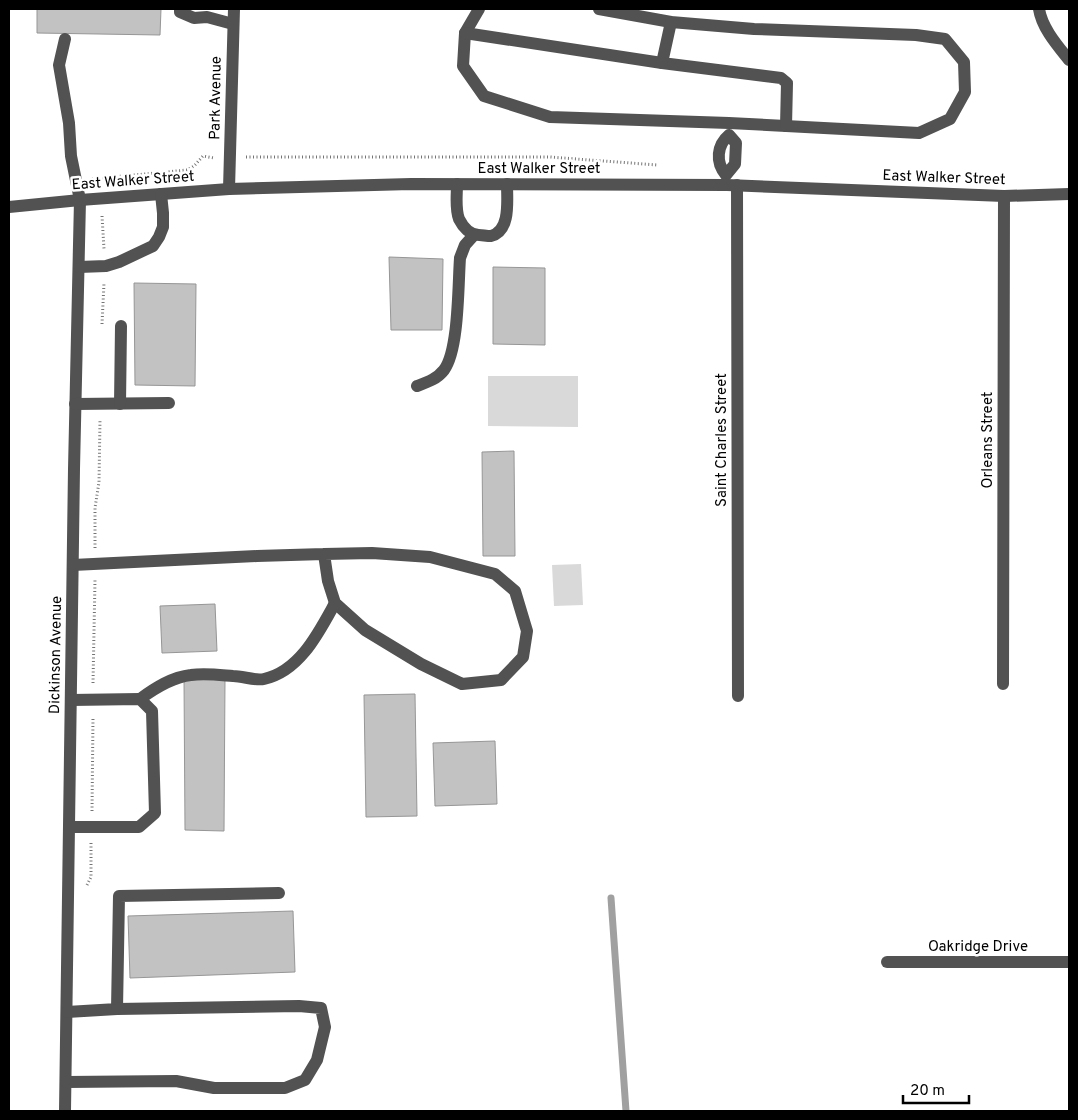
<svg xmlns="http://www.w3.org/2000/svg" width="1078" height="1120" font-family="Overpass,sans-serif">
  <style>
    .green { fill: #d9d9d9 }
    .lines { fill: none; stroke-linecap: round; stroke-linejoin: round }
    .stream { stroke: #a0a0a0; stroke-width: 7 }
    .building { fill: #c2c2c2; stroke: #969696 }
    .path { stroke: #747474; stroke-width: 3; stroke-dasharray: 1 2.5; stroke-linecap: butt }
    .minor { stroke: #525252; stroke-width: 12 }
    .labels { text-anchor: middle; stroke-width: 5; stroke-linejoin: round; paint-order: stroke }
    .street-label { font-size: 15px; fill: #000; stroke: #fff }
  </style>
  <rect width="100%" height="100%" fill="#fff"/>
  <g class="green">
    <polygon points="488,376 578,376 578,427 488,426"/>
    <polygon points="581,564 583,605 554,606 552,565"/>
  </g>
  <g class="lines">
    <polyline class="stream" points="611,898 626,1111"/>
  </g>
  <g class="building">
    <polygon points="37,9 161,9 160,35 37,33"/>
    <polygon points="389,257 443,259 442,330 391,330"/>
    <polygon points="493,267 545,268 545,345 493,344"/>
    <polygon points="134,283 196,284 195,386 135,385"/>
    <polygon points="514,451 515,556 483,556 482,452"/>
    <polygon points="215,604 217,651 162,653 160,606"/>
    <polygon points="184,679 225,679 224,831 185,830"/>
    <polygon points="415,694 417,816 366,817 364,695"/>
    <polygon points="495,741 497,804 435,806 433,743"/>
    <polygon points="293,911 295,972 130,978 128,916"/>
  </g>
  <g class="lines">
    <g class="path">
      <polyline points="246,157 550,157 657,165"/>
      <polyline points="92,179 187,170 194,166 203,156 214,158"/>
      <polyline points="102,216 104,249"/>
      <polyline points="102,324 104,283"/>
      <polyline points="95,548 95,508 99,482 100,420"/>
      <polyline points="93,683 95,580"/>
      <polyline points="92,811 93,717"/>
      <polyline points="87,885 91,877 91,842"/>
    </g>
    <g class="minor">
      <polyline points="180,9 180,12 194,18 207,17 233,24"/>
      <polyline points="479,9 465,33 463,66 484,96 550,117 729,123 919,133 950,119 965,92 964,62 945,39 916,35 754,29 671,22 599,9"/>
      <path d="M 1039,9 C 1042,28 1057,45 1069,60"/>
      <polyline points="671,22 662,63 781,78 787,83 786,126"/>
      <polyline points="465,33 662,63"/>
      <polyline points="65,39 59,65 69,123 71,156 80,200 74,469 65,1111"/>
      <path d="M 729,135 L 736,143 L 735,164 L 726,175 C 715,162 717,145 729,135 Z"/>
      <path d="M 457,184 C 457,195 455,209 459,219 C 463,227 470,235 479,235 C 482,235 487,236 491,236 C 511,231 507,200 507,184"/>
      <polyline points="737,185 738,696"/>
      <polyline points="229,189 234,9"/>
      <polyline points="9,207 80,200 229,189 411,184 727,185 1004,196 1069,194"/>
      <polyline points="79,267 106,266 119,262 153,246 159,237 163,227 163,213 161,194"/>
      <path d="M 417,386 C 428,382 437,379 444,370 C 459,350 458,285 460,258 L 465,245 L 474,235"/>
      <polyline points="75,404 169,403"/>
      <polyline points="120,404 121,326"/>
      <polyline points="73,565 257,556 324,554 372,553 430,557 495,574 515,591 527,631 523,657 501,680 462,684 421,664 365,630 335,603 328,581 324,554"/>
      <polyline points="1003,684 1004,196"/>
      <path d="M 140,699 C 155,688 172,677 191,675 C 205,673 220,675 233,676 C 243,676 255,681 264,679 C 300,671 319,632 335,603"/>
      <polyline points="69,827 139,827 155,813 152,711 140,699 71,700"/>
      <polyline points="887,962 1069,962"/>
      <polyline points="67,1012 117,1009 119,896 279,893"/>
      <polyline points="66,1082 176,1081 214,1088 285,1088 305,1080 317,1060 325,1027 321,1008 299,1006 117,1009"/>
    </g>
  </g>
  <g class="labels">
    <g class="street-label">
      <text transform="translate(215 98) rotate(-89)" y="5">Park Avenue</text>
      <text x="539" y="173">East Walker Street</text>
      <text transform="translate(944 177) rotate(2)" y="5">East Walker Street</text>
      <text transform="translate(133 180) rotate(-4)" y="5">East Walker Street</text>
      <text transform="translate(721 440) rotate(-90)" y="5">Saint Charles Street</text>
      <text transform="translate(987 440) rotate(-90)" y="5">Orleans Street</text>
      <text transform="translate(55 655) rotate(-89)" y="5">Dickinson Avenue</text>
      <text x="978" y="951">Oakridge Drive</text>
    </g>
  </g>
  <rect width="1078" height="1120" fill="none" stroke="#000000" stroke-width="20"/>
  <path d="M903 1095v8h66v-8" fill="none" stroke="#000000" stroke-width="2.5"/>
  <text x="910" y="1095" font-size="15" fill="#000000" stroke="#ffffff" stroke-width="4" paint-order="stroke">20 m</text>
</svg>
